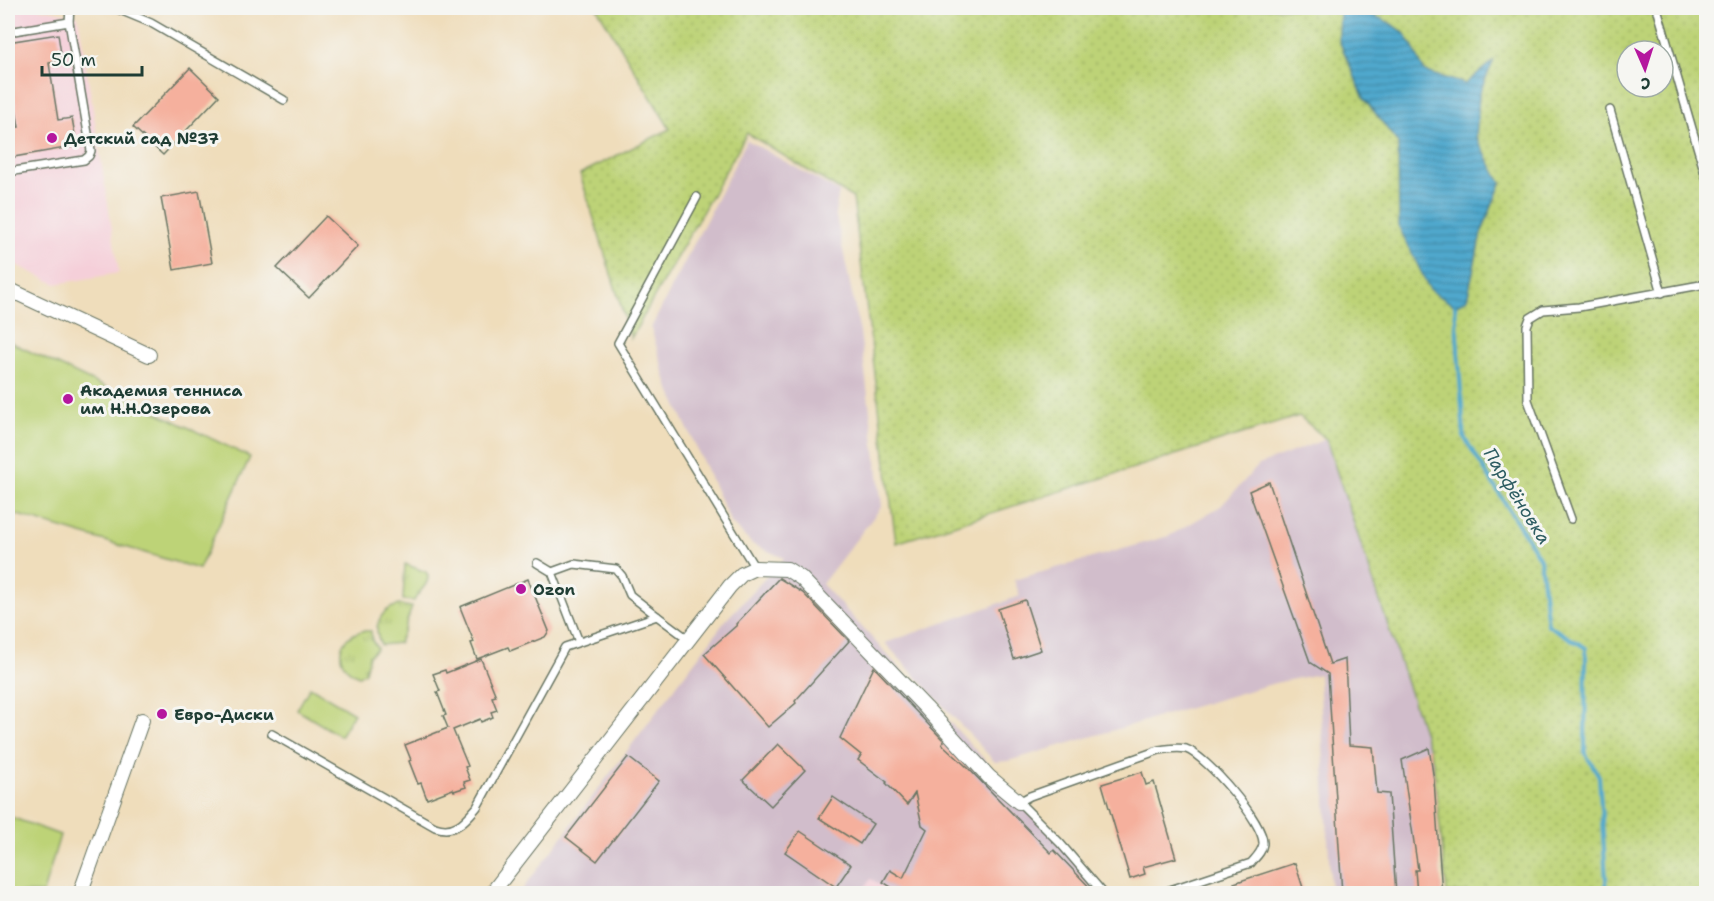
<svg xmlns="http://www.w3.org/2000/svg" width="1714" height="901" font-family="'Shantell Sans',sans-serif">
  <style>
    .built { fill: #f5cfd9 }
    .industrial { fill: #d1bdcb }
    .grass { fill: url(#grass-dots); stroke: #6e8856; stroke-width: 1.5; fill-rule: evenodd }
    .park { fill: url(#park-tufts); stroke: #6e8856; stroke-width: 1.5 }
    .pitch { fill: #bdd377; stroke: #6e8856; stroke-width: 1.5 }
    .water { fill: url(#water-rules); stroke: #387280; stroke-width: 1.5 }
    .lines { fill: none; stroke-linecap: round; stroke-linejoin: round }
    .stream { stroke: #50a8cd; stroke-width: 4 }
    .building { fill: #f5b09d }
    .service-casing { stroke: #687563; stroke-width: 10 }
    .minor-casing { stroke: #687563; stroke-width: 16 }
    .service { stroke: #fff; stroke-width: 7 }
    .minor { stroke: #fff; stroke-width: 14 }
    .poi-dot { fill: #b5179e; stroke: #f6f6f2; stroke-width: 2 }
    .labels { text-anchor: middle; stroke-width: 6; stroke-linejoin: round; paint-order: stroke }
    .poi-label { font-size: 16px; font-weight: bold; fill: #1f3d34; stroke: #f6f6f2; text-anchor: start }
    .water-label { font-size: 18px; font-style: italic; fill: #2e5d62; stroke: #f6f6f2 }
  </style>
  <defs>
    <pattern id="grass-dots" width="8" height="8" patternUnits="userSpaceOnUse" patternTransform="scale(1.5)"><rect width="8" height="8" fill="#bdd377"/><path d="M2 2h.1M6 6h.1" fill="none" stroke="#a2b668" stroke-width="1.8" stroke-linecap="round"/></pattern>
    <pattern id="park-tufts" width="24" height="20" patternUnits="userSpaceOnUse" patternTransform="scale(1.5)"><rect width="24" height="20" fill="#bdd377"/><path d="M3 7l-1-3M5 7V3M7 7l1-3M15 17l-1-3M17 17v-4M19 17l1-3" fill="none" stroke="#a2b668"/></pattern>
    <pattern id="water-rules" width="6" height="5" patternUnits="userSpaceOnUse" patternTransform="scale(1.5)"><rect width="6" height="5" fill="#50a8cd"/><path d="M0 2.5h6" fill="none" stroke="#428aa7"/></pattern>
  </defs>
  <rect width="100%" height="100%" fill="#f6f6f2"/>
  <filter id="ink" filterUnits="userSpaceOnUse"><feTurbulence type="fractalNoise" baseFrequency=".0167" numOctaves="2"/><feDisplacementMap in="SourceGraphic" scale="12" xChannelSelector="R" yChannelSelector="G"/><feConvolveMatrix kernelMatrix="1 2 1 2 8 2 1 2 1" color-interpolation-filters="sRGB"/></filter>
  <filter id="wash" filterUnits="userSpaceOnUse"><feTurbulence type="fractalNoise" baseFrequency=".008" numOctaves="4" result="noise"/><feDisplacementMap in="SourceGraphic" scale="24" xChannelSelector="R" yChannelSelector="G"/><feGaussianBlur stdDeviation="1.35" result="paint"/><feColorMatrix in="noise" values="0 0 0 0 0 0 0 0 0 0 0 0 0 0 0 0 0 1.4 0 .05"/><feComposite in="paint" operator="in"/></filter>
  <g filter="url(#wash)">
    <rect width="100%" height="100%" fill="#efddbb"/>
    <g class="built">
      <polygon points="8,8 38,8 78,16 119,273 56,284 8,261"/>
      <polygon points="871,878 895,893 860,894"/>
    </g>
    <g class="industrial">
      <polygon points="747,140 839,192 835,212 860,332 882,506 822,584 1108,893 895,893 871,879 860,894 519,894 726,620 784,558 752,544 731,523 668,386 651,328"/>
      <polygon points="1326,439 1433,761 1442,893 1331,893 1319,674 1275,683 1008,761 995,762 885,643 1020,596 1014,580 1169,536 1221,506 1259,465"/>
    </g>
    <path class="grass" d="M 597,8 L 1340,8 L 1339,40 L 1364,98 L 1398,143 L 1400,182 L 1467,299 L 1481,234 L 1501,183 L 1476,137 L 1479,94 L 1493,61 L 1465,84 L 1425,72 L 1403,31 L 1368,14 L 1351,8 L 1706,8 L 1706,893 L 1447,893 L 1433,761 L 1326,439 L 1299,416 L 896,543 L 853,198 L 747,133 L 631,338 L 580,174 L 670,129 ZM 1627,51 L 1663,51 L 1663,87 L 1627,87 Z"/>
    <g class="park">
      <path d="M 405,564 L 426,572 L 428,575 C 429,586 418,591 414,601 L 403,600 Z"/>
      <path d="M 399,605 L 412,607 L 399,643 L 381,645 C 372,627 379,610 399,605 Z"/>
      <path d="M 363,631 L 371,631 L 372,640 L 377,648 L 369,656 L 365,672 L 359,676 C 334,667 334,637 363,631 Z"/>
    </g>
    <g class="pitch">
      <polygon points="8,341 250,457 199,569 8,512"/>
      <polygon points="310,687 354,713 340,736 297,710"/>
      <polygon points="8,816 60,835 43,893 8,893"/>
    </g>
    <path class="water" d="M 1340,8 C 1357,7 1388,20 1402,31 C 1410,37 1419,62 1425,72 L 1465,84 L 1494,60 L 1479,94 L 1476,137 L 1501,183 L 1481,234 L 1467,299 L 1455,306 L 1430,290 L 1399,227 L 1398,143 L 1364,98 L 1339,40 Z"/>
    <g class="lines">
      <polyline class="stream" points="1455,306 1464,437 1540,559 1548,625 1586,648 1585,753 1599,776 1607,894"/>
    </g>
    <g id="blocks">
      <g class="building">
        <polygon points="58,34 62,60 49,63 58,120 72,118 77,146 8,158 8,128 19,127 9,69 8,70 8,42"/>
        <polygon points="190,68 219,96 163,155 133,127"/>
        <polygon points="199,191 212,263 174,270 161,198"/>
        <polygon points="326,216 358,246 309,298 277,268"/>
        <polygon points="1269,482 1330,664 1345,659 1349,745 1373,747 1377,793 1389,794 1396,894 1342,894 1328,674 1310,662 1249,491"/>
        <polygon points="779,578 803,593 849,641 795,701 796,703 768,727 704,654 737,625 736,624"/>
        <polygon points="528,579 549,631 545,637 510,651 508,647 477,659 471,643 474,642 460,607"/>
        <polygon points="1025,600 1041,650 1014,659 998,609"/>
        <polygon points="481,659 496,696 492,697 497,710 491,712 493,717 481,722 480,719 453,730 468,766 465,767 470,780 464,782 466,787 454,791 453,789 427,799 421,783 418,784 409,761 411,760 405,745 448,728 443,716 446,715 437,692 440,691 433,674 445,670 446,673"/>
        <polygon points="874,667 944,741 942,744 968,768 1051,853 1054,850 1096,894 902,894 883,882 890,870 903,878 927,829 922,825 915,793 907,805 886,783 887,782 858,760 861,755 840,738"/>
        <polygon points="778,744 805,770 771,806 743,780"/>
        <polygon points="1429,748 1434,780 1442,894 1417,894 1415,870 1418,870 1402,760"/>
        <polygon points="628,757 659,781 597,861 566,837"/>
        <polygon points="1142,772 1146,785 1154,782 1176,858 1143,867 1145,874 1130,879 1102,784"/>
        <polygon points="833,797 873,824 860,844 819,818"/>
        <polygon points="800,831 851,865 836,887 785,852"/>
        <polygon points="1295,863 1305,894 1237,894 1234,883"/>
      </g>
    </g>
  </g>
  <g filter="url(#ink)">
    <use href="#blocks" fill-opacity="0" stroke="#687563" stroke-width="1.5"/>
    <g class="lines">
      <defs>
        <g id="service">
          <polyline points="115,8 151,23 284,100"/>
          <polyline points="1657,8 1706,177"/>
          <polyline points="69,22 70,8"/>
          <polyline points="8,32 69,22 91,151 89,156 84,160 8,172"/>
          <polyline points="1610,110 1662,293"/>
          <polyline points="697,197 618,343 755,568"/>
          <polyline points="1571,519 1528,400 1527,326 1530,318 1543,310 1579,307 1706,284"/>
          <polyline points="537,563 552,572"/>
          <polyline points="579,642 552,572 574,564 616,569 622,576 630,595 657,616"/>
          <path d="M 272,734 L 435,827 C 455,834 465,821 477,807 L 565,647 L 657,616 L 688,639"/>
          <path d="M 1104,894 L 1060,843 L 1019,802 L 1030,796 L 1159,750 C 1168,749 1177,747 1186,749 C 1205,755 1265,823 1263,844 C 1262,852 1256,857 1251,863 L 1158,894"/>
        </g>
        <g id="minor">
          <polyline points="8,289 149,355"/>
          <polyline points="80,894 142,720"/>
          <polyline points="491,894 730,586 742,574 755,568 787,569 801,578 926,708 989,777 1019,802"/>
        </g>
      </defs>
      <use href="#service" class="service-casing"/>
      <use href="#minor" class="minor-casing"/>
      <use href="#service" class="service"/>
      <use href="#minor" class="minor"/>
    </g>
  </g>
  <g class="poi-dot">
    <circle cx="52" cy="138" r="6"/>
    <circle cx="68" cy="399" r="6"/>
    <circle cx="521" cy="589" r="6"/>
    <circle cx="162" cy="714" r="6"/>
  </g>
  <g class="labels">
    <g class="poi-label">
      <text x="64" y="144">Детский сад №37</text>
      <text x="80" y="396">Академия тенниса<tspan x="80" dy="18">им Н.Н.Озерова</tspan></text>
      <text x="533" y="595">Ozon</text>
      <text x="174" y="720">Евро-Диски</text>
    </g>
    <g class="water-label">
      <text transform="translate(1517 496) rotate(58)" y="6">Парфёновка</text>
    </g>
  </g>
  <rect width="1714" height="901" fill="none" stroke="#f6f6f2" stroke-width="30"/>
  <g transform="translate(1645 69) rotate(177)"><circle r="28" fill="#f6f6f2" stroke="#a0aca6" stroke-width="1.5"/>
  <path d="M0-4.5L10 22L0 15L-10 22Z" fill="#b5179e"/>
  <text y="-9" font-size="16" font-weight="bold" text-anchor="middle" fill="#1f3d34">С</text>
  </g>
  <path d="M42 66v9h100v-9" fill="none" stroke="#1f3d34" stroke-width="3"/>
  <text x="51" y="66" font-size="18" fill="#1f3d34" stroke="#f6f6f2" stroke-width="4.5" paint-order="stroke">50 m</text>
</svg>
